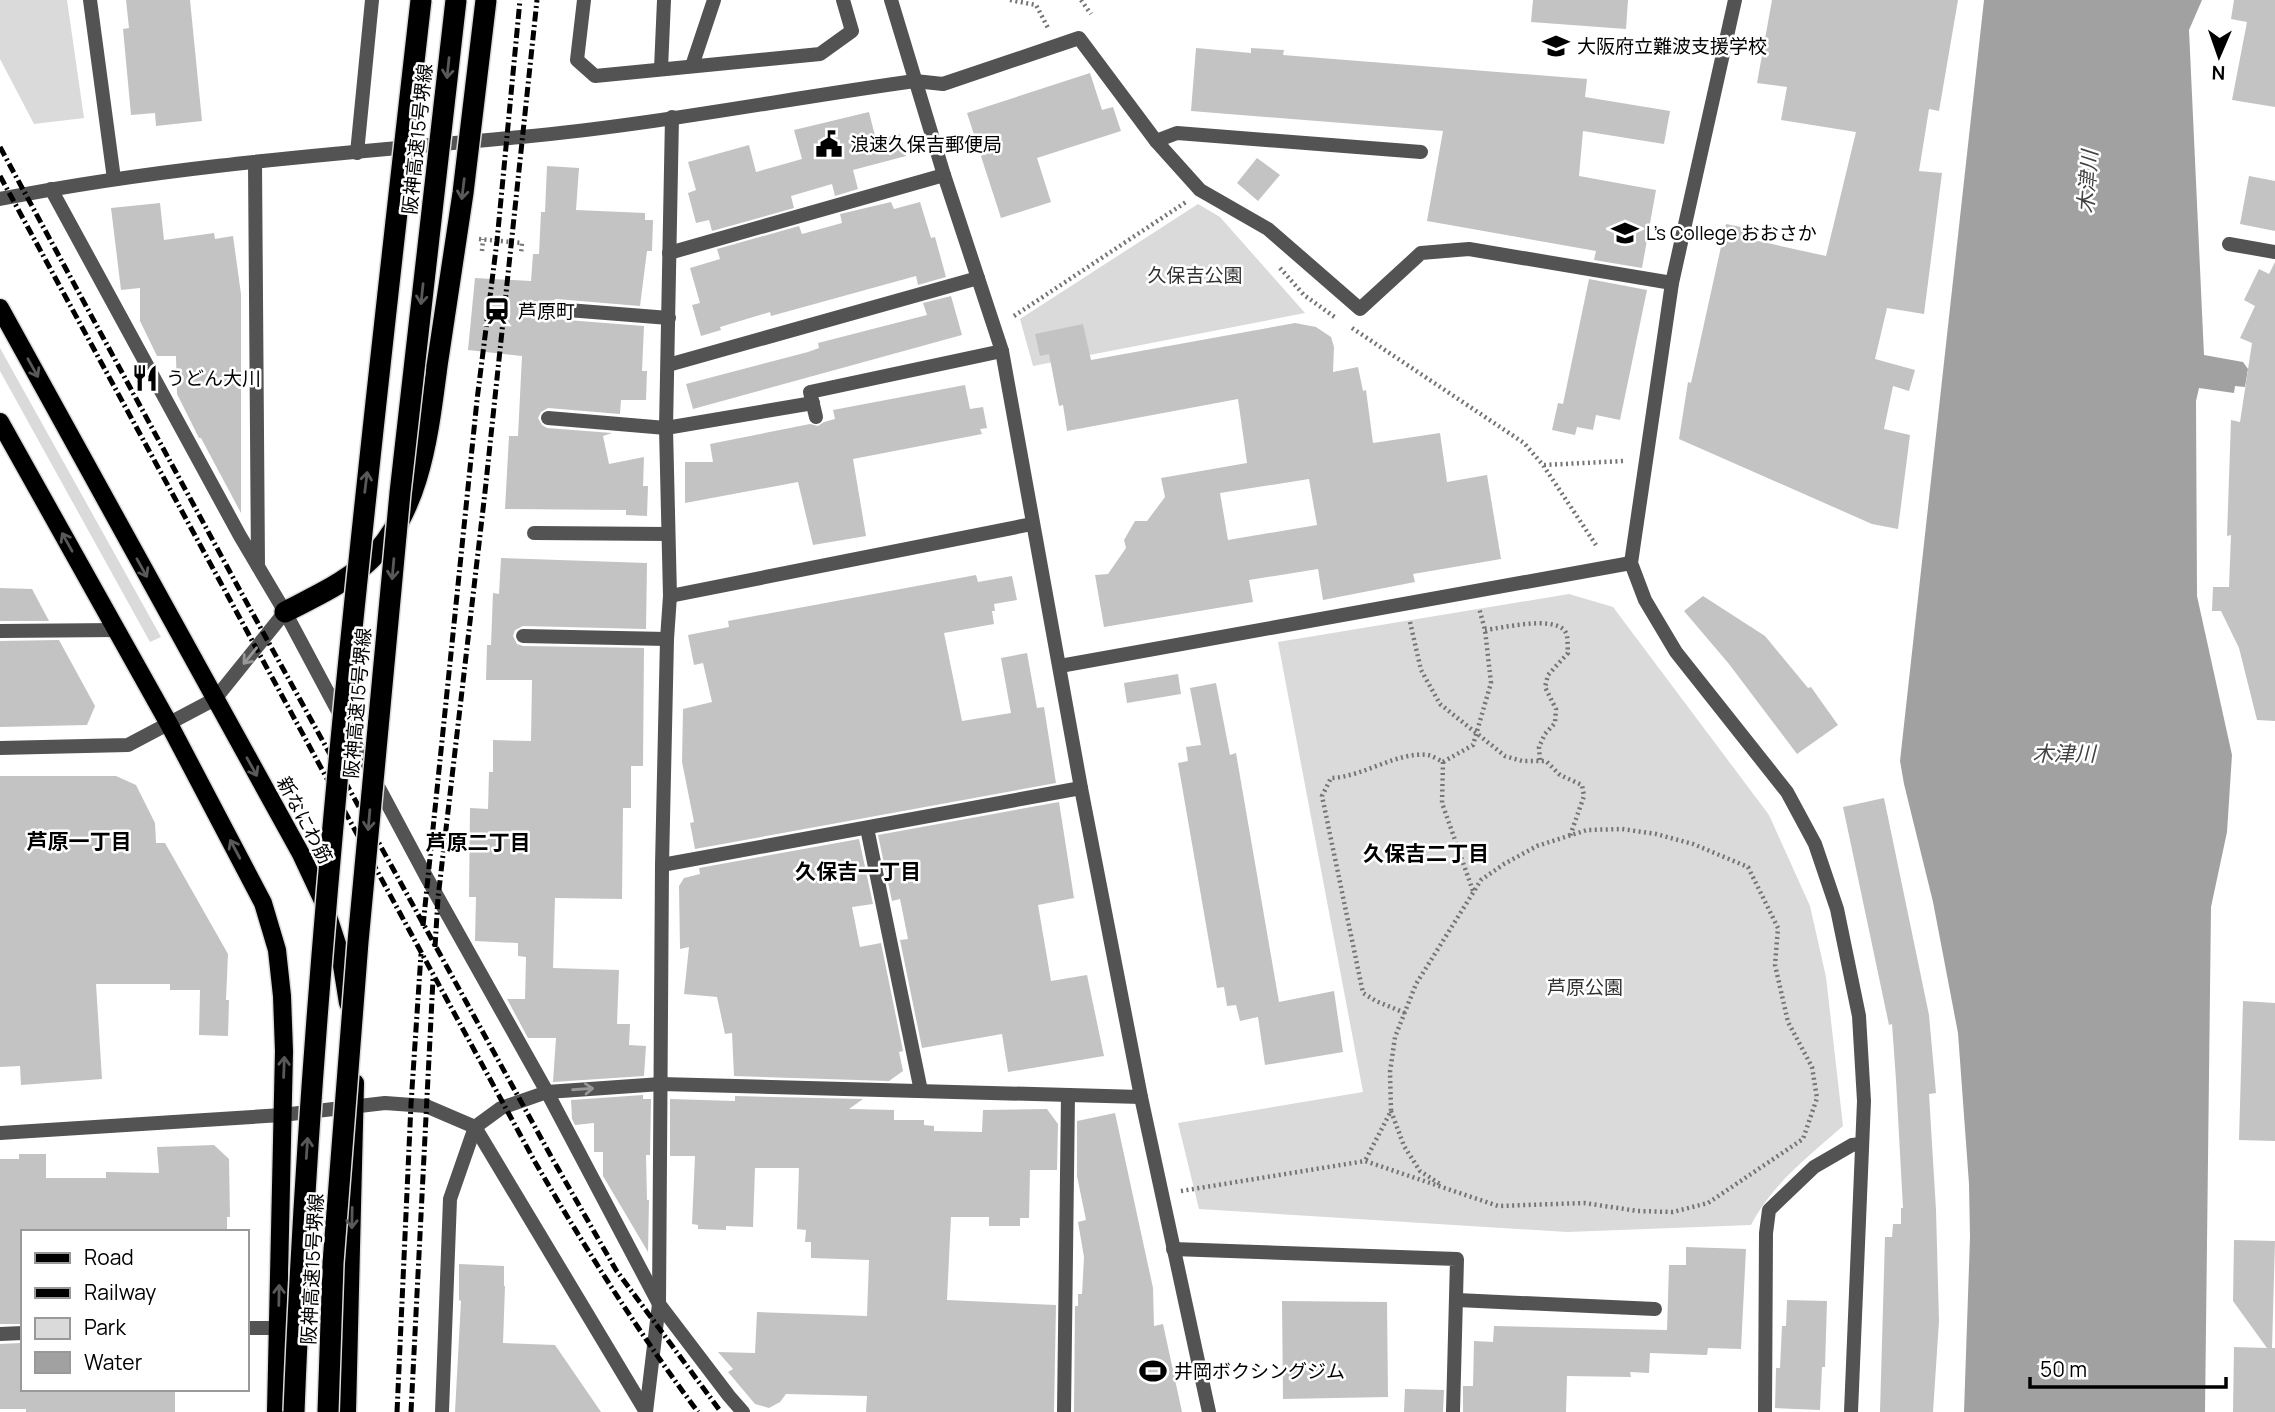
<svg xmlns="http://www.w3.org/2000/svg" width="2275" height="1412" font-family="Manrope,'Noto Sans JP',sans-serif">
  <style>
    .green { fill: #dadada }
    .water { fill: #a1a1a1 }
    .building { fill: #c3c3c3; fill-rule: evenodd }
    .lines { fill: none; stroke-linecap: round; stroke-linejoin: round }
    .primary-casing { stroke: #dbdbdb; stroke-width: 21 }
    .motorway-casing { stroke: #dbdbdb; stroke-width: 24 }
    .path { stroke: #757575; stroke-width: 4.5; stroke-dasharray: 2 3.5; stroke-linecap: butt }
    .service { stroke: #535353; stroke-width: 14 }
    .minor { stroke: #535353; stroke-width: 14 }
    .tertiary { stroke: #535353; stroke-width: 14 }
    .primary { stroke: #000; stroke-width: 18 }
    .motorway { stroke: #000; stroke-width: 21 }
    .rail { stroke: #000; stroke-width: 5; stroke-dasharray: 10 3.5 2 3.5; stroke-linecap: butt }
    .motorway-bridge-casing { stroke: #dbdbdb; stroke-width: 24; stroke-linecap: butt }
    .motorway-bridge { stroke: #000; stroke-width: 21 }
    .oneway { stroke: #595959 }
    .oneway2 { stroke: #989898 }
    .labels { text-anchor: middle; stroke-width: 5; stroke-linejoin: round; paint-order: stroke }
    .poi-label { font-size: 19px; fill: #000; stroke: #fff; text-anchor: start }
    .street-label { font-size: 19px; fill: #000; stroke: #fff }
    .park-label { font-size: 19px; fill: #313131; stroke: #fff }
    .water-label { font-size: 21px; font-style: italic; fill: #424242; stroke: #fff }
    .neighbourhood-label { font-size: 21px; font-weight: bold; fill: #000; stroke: #fff }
  </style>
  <rect width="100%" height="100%" fill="#fff"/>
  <g class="green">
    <polygon points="0,0 67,0 84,118 34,124 0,59"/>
    <polygon points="1198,204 1220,217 1305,313 1033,366 1020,319"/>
    <polygon points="0,348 161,637 150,642 0,371"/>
    <path d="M 1569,594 L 1613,607 L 1769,815 L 1810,906 L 1826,977 L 1843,1126 C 1809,1156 1772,1184 1751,1225 L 1567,1232 L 1199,1209 L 1178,1123 L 1363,1092 L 1278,642 Z"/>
  </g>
  <polygon class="water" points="1984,0 2202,0 2189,30 2204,355 2243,362 2248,369 2245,387 2235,386 2234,393 2199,388 2196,401 2197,596 2232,755 2227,832 2211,907 2205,1412 1964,1412 1970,1237 1969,1184 1958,1033 1933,902 1904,784 1900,761"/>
  <g class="building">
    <polygon points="126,0 190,0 202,121 156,126 155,113 131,115 123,29 129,28"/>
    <polygon points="1533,0 1628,0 1626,29 1531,22"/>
    <polygon points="1772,0 1958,0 1939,111 1929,109 1919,171 1942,173 1924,314 1887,308 1875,359 1915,370 1909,391 1893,386 1884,429 1910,435 1898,529 1872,524 1679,439 1688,382 1691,383 1726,224 1751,229 1749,239 1826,256 1856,132 1781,120 1787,87 1757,83"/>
    <polygon points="2234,0 2275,0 2275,107 2232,100 2247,22 2231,19"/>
    <polygon points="1196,48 1251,53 1251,48 1284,50 1283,55 1587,79 1585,97 1670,111 1664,144 1583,131 1579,176 1656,190 1642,268 1594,260 1596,251 1427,221 1443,131 1191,111"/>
    <polygon points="1090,73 1102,110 1113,107 1121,131 1037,158 1051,202 1001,218 967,113"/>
    <polygon points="869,112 876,140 900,134 906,156 853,170 858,189 835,196 832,184 791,196 794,208 712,231 709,220 696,223 688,193 696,190 688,162 749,145 756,172 802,159 794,130"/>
    <polygon points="1257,158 1280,175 1258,201 1237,183"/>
    <polygon points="547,166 579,168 576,210 645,213 645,220 653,220 652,251 647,251 640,306 556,299 548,303 545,309 549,316 554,319 644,326 642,371 647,371 646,400 621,400 620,414 548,408 541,412 538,418 542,425 547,428 612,433 603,436 609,464 644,457 643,486 648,486 647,516 626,515 626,510 505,509 509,436 518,436 522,356 468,350 475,278 531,281 533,254 539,254 541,212 545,212"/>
    <polygon points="2249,176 2275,181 2275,231 2240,224"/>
    <polygon points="891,202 894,209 920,202 931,238 935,237 946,277 918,285 916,276 771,316 770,312 720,327 721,330 701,336 692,305 700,303 690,268 720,259 717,249 799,226 802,234 842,223 840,214"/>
    <polygon points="160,203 164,240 214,233 215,239 233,236 241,294 241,513 201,438 199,438 177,394 176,356 157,356 140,321 140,288 121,290 111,208"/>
    <polygon points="2275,262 2275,721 2257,720 2239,648 2221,611 2212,611 2213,587 2229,587 2231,535 2227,536 2231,420 2240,422 2252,343 2240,338 2255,306 2244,300 2259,269 2269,274"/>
    <polygon points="1589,279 1647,290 1620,420 1596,415 1593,430 1577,427 1575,435 1552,430 1558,403 1563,404"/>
    <polygon points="951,296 962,335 693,409 686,384 808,352 819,348 818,343 927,315 923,303"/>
    <path d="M 1295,323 L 1316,327 L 1331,337 L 1334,347 L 1333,372 L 1358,367 L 1363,391 L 1366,390 L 1373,443 L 1440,433 L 1447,482 L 1487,475 L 1501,559 L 1413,574 L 1415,582 L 1323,600 L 1318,569 L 1249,580 L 1253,602 L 1104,627 L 1095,575 L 1108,574 L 1126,548 L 1124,540 L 1135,521 L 1147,521 L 1165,497 L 1161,478 L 1247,463 L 1238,399 L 1067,431 L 1063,405 L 1059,406 L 1049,354 L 1040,356 L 1035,334 L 1083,324 L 1091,360 ZM 1309,479 L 1317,525 L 1228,540 L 1220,493 Z"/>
    <polygon points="965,385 970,409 983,407 987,428 980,429 982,434 853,459 866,536 813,545 798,482 685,503 685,462 713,462 710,444 810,424 818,426 824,422 835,419 833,410"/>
    <polygon points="501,558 647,563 646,629 523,626 515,630 513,636 517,644 523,646 644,648 643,766 631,766 631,808 623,808 622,899 555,898 553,968 619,970 617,1024 630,1024 629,1045 646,1046 644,1076 553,1082 556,1038 528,1038 507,999 525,999 526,957 518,956 518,943 475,941 476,897 469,897 470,808 488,809 489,772 493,772 493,740 531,741 532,680 486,680 487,645 491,645 493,593 499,594"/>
    <polygon points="976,575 978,582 1012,576 1017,600 994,604 995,611 992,611 994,624 944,633 962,721 1011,713 1001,658 1027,653 1037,708 1044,707 1056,783 695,849 690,823 694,822 682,762 683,709 712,702 703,663 694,665 688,635 729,627 728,621"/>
    <polygon points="0,588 32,589 49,621 0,621"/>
    <polygon points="1703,596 1765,636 1808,688 1811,687 1838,725 1797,754 1729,664 1684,611"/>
    <polygon points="59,640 95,706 87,725 0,727 0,641"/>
    <polygon points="1178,674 1181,694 1127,703 1124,683"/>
    <polygon points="1216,683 1230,755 1236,753 1279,1002 1334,991 1343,1052 1265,1065 1258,1017 1240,1021 1236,1005 1227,1006 1224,987 1217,988 1178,763 1188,761 1186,747 1201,745 1190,688"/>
    <polygon points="0,776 116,776 136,785 155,823 156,843 165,843 228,954 226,1000 229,1000 228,1036 199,1035 200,990 170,990 170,984 96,984 102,1079 21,1085 20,1066 0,1067"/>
    <polygon points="1884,798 1929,1015 1936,1093 1929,1094 1936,1210 1939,1321 1933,1412 1880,1412 1885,1237 1892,1237 1893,1224 1901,1224 1901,1208 1903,1208 1896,1080 1892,1024 1889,1025 1843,807"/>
    <polygon points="1059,802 1074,898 1038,905 1051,981 1087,975 1104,1056 1008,1072 1002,1034 922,1048 900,940 908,939 900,899 892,901 878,835"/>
    <polygon points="859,839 873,904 852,907 860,947 881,943 903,1051 899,1052 903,1071 889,1081 734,1076 732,1033 725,1034 717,997 684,994 689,947 680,949 679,886 684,878 700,874 699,868"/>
    <polygon points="2243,1001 2275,1003 2275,1141 2239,1140"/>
    <polygon points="643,1095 643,1099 651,1099 650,1155 646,1155 647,1200 649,1200 648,1252 603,1176 603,1152 594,1152 594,1123 575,1125 572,1119 571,1100"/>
    <polygon points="735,1096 863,1099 849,1109 894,1110 894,1120 924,1120 924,1125 934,1126 934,1131 982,1132 983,1110 1047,1109 1058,1124 1057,1170 1030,1170 1029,1218 1020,1218 1020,1226 989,1226 989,1217 951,1217 947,1300 1056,1305 1054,1412 866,1412 867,1396 786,1394 780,1402 769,1408 755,1404 728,1372 733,1369 718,1352 755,1353 757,1312 867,1316 869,1260 811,1258 811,1242 805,1242 806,1230 797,1229 799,1168 755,1168 753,1227 726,1226 726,1230 698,1229 698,1225 692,1224 695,1156 670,1156 670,1099 735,1101"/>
    <polygon points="1115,1113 1153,1288 1154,1326 1163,1324 1182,1412 1074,1412 1075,1306 1078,1306 1078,1294 1082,1294 1084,1257 1078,1222 1086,1220 1077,1176 1077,1121"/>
    <polygon points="214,1145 229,1159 230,1217 227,1217 227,1232 23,1232 23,1321 20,1321 20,1324 0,1324 0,1159 19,1159 19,1154 46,1154 46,1178 106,1178 106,1172 159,1173 157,1147"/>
    <polygon points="2234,1240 2275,1241 2272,1348 2275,1348 2275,1412 2233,1412 2234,1347 2267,1348 2233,1301"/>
    <polygon points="1686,1247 1746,1249 1741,1349 1708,1348 1707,1355 1650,1353 1649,1373 1630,1372 1631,1377 1567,1376 1566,1412 1463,1412 1463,1386 1473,1386 1474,1341 1493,1342 1494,1326 1667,1330 1669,1265 1686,1265"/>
    <polygon points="459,1264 504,1266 504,1286 505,1286 503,1343 555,1345 601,1412 455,1412 461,1301 459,1300"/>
    <polygon points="1787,1300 1827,1301 1825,1367 1822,1367 1820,1410 1775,1408 1776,1368 1780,1368 1782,1326 1786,1326"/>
    <polygon points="1282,1301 1387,1302 1388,1397 1283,1399"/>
    <polygon points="20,1343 21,1389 175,1389 175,1412 26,1412 26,1409 0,1409 0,1344"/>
    <polygon points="1405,1389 1444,1390 1443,1412 1404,1412"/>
  </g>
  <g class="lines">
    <defs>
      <g id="primary">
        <polyline points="0,308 301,854 323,901 340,953 348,1003"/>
        <polyline points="0,422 169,724 263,903 277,950 282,996 284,1051 276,1412"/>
        <polyline points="347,1412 355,1083"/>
      </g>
      <path id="motorway" d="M 285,612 C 312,598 341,585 364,565 C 420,517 428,434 437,366"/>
    </defs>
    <use href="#primary" class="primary-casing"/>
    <use href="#motorway" class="motorway-casing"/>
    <g class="path">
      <polyline points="1010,0 1036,5 1048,28"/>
      <polyline points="1081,0 1091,14"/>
      <polyline points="479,239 522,243 521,254"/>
      <polyline points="482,251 483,239"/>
      <polyline points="1280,268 1304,295 1336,318"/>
      <polyline points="1014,316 1186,202"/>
      <polyline points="1352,328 1524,443 1543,465 1596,545"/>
      <polyline points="1544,465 1623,461"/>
      <polyline points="1410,622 1421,670 1440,704 1505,756 1522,761 1546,761 1560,775 1582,785 1584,796 1570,836"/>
      <path d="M 1485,630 C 1503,628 1550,616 1564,630 C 1569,635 1567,646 1568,653 L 1548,675 L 1545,687 L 1556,709 L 1555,723 L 1545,734 L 1539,747 L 1540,762"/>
      <polyline points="1443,762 1473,745 1491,683 1485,630 1479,608"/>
      <path d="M 1405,1013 L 1376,1001 L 1363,993 L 1322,796 L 1331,778 C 1363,777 1398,751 1428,755 C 1433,756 1439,760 1443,762 L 1442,803 L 1473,891"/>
      <polyline points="1391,1111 1404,1146 1420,1171 1440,1184"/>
      <polyline points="1181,1191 1365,1161 1498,1206 1584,1203 1638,1211 1673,1212 1708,1203 1803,1139 1817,1098 1812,1067 1788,1022 1775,965 1778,928 1748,867 1693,844 1656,834 1622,829 1587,830 1537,846 1504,864 1481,880 1416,984 1395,1037 1390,1072 1391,1111 1365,1161"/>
    </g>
    <g class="service">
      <polyline points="584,0 577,60 595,76 820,54 852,31 843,0"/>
      <polyline points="692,66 714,0"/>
      <polyline points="661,69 664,0"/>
      <polyline points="1156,141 1177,133 1421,152"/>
      <polyline points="555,309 669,318"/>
      <polyline points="816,417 810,392 1002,351"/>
      <polyline points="548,418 666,428 813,403"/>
      <polyline points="534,533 668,534"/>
      <polyline points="523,636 667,639"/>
      <polyline points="867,828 921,1091"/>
      <polyline points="1173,1249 1457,1259 1453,1412"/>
      <polyline points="1457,1300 1655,1309"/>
    </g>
    <g class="minor">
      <polyline points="90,0 114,179"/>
      <polyline points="915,81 943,84 1079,38 1156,141 1200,190 1268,229 1360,309 1421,253 1469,249 1672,283 1735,0"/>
      <polyline points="357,153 372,0"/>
      <polyline points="255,162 258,566"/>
      <polyline points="51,189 240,536 285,612 427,878 547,1092 659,1304 729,1396 743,1412"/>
      <polyline points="2229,244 2275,252"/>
      <polyline points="669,253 944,175"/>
      <polyline points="668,365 978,278"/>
      <polyline points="670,596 1032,524"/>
      <polyline points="0,631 117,630"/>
      <polyline points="1060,666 1631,563"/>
      <polyline points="215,699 285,612"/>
      <polyline points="662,865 1081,788"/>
      <polyline points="247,1328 279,1328"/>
      <polyline points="0,1334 23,1333"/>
      <polyline points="442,1412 450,1199 475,1127 501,1108 547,1092 661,1084 1141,1097"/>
      <polyline points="1064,1412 1068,1095"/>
      <polyline points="1765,1412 1766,1233 1769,1210 1814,1167 1852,1145 1861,1144"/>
    </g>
    <g class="tertiary">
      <polyline points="891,0 944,175 1002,351 1081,788 1141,1097 1209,1412"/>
      <path d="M 0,199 C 172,165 347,153 521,137 C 653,125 784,99 915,81"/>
      <polyline points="1672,283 1631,563 1645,600 1676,652 1787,792 1815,844 1837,909 1859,1016 1864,1101 1851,1412"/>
      <polyline points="0,748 128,745 215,699"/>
      <polyline points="0,1133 282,1115 385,1103 426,1106 475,1127 646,1412"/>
      <polyline points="646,1412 659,1304 662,865 667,639 670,596 666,428 672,117"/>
    </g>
    <use href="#primary" class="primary"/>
    <use href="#motorway" class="motorway"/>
    <g class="rail">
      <polyline points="0,147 237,585 552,1158 616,1270 721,1412"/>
      <path d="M 0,176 L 535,1162 C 585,1248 638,1332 698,1412"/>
      <polyline points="423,926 477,400 497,241 520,0"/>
      <polyline points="435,947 438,898 485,492 537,0"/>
      <polyline points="397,1412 411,1104 421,954"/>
      <polyline points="411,1412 433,979"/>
    </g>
    <defs>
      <g id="motorway-bridge">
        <polyline points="437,366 463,193 486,0"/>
        <path d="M 294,1412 C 312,940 368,469 421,0"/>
        <polyline points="328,1412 333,1263 358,942 400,493 456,0"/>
      </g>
    </defs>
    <use href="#motorway-bridge" class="motorway-bridge-casing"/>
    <use href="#motorway-bridge" class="motorway-bridge"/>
  </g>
  <defs><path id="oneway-shaft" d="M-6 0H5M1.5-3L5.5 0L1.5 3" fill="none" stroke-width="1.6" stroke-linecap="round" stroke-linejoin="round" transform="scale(1.75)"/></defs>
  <g class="oneway">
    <use href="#oneway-shaft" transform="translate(448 68) rotate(96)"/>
    <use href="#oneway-shaft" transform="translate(463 189) rotate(97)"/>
    <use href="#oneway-shaft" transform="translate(422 294) rotate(96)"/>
    <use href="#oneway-shaft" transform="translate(33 368) rotate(61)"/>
    <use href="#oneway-shaft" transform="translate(366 482) rotate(-83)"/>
    <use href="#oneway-shaft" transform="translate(67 542) rotate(-119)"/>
    <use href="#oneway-shaft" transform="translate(142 568) rotate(61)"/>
    <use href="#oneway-shaft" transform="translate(393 569) rotate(95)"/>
    <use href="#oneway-shaft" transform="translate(252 767) rotate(61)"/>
    <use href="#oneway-shaft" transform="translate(369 820) rotate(95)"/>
    <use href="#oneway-shaft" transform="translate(235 849) rotate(-118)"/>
    <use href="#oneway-shaft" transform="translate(284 1067) rotate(-88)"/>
    <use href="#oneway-shaft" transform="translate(307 1148) rotate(-86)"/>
    <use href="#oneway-shaft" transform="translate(352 1218) rotate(91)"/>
    <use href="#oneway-shaft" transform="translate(279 1295) rotate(-89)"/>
  </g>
  <g class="oneway2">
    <use href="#oneway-shaft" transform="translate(250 656) rotate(129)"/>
    <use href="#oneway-shaft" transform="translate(583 1089) rotate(-4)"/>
  </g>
  <defs>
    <symbol id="school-bare" viewBox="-9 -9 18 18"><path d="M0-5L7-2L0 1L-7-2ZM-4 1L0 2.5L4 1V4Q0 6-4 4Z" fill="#000" stroke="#fff" stroke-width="2.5" paint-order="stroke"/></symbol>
    <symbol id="civic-bare" viewBox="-9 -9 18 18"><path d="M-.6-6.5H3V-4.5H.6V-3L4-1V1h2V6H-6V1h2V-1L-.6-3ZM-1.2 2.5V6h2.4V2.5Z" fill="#000" stroke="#fff" stroke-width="2.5" paint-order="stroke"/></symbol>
    <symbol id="station-bare" viewBox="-9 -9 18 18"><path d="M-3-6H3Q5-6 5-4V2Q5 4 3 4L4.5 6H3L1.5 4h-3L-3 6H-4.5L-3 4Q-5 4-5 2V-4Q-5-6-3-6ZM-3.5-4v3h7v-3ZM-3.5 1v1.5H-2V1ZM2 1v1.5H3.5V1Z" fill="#000" stroke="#fff" stroke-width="2.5" paint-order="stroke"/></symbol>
    <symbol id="restaurant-bare" viewBox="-9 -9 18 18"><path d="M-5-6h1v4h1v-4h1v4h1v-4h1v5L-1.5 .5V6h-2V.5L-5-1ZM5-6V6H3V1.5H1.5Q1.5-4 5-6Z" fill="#000" stroke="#fff" stroke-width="2.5" paint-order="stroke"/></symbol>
    <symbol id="stadium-bare" viewBox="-9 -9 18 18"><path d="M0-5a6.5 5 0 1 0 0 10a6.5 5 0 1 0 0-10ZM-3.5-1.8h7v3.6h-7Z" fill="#000" stroke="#fff" stroke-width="2.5" paint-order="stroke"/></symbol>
  </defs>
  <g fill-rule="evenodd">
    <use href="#school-bare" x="1537" y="27" width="38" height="38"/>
    <use href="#civic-bare" x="810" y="125" width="38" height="38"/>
    <use href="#school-bare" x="1606" y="214" width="38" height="38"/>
    <use href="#station-bare" x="478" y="292" width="38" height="38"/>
    <use href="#restaurant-bare" x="126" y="359" width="38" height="38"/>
    <use href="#stadium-bare" x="1134" y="1352" width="38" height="38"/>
  </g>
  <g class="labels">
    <g class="poi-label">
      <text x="1577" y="53">大阪府立難波支援学校</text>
      <text x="850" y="151">浪速久保吉郵便局</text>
      <text x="1646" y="240">L’s College おおさか</text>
      <text x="518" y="318">芦原町</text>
      <text x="166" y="385">うどん大川</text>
      <text x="1174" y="1378">井岡ボクシングジム</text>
    </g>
    <g class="street-label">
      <text transform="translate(417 139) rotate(-84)" y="7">阪神高速15号堺線</text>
      <text transform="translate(357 703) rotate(-85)" y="7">阪神高速15号堺線</text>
      <text transform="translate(305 820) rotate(62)" y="7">新なにわ筋</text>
      <text transform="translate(312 1269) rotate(-87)" y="7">阪神高速15号堺線</text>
    </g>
    <g class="park-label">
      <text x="1195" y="282">久保吉公園</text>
      <text x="1585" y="994">芦原公園</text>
    </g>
    <g class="water-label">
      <text transform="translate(2088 182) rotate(-86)" y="7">木津川</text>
      <text x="2064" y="761">木津川</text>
    </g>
    <g class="neighbourhood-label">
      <text x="79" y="849">芦原一丁目</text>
      <text x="478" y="850">芦原二丁目</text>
      <text x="1426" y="861">久保吉二丁目</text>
      <text x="858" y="879">久保吉一丁目</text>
    </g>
  </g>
  <rect x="21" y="1230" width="228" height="161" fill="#ffffff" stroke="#999999" stroke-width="2"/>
  <rect x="35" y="1253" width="35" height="10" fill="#000000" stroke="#999999" stroke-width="2"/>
  <text x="84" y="1265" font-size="21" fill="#000000">Road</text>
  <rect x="35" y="1288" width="35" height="10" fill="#000000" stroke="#999999" stroke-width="2"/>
  <text x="84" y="1300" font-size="21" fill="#000000">Railway</text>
  <rect x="35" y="1318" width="35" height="21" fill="#dadada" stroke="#999999" stroke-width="2"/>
  <text x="84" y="1335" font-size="21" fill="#000000">Park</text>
  <rect x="35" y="1352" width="35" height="21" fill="#a1a1a1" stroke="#999999" stroke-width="2"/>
  <text x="84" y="1370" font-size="21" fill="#000000">Water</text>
  <g transform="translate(2219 56) rotate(182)" stroke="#ffffff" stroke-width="5" paint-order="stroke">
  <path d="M0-5L12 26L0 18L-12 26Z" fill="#000000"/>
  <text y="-10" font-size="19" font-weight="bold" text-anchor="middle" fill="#000000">N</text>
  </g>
  <path d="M2030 1377v10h196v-10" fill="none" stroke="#000000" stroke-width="3.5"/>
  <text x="2040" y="1377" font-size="21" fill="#000000" stroke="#ffffff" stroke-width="5" paint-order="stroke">50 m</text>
</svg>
